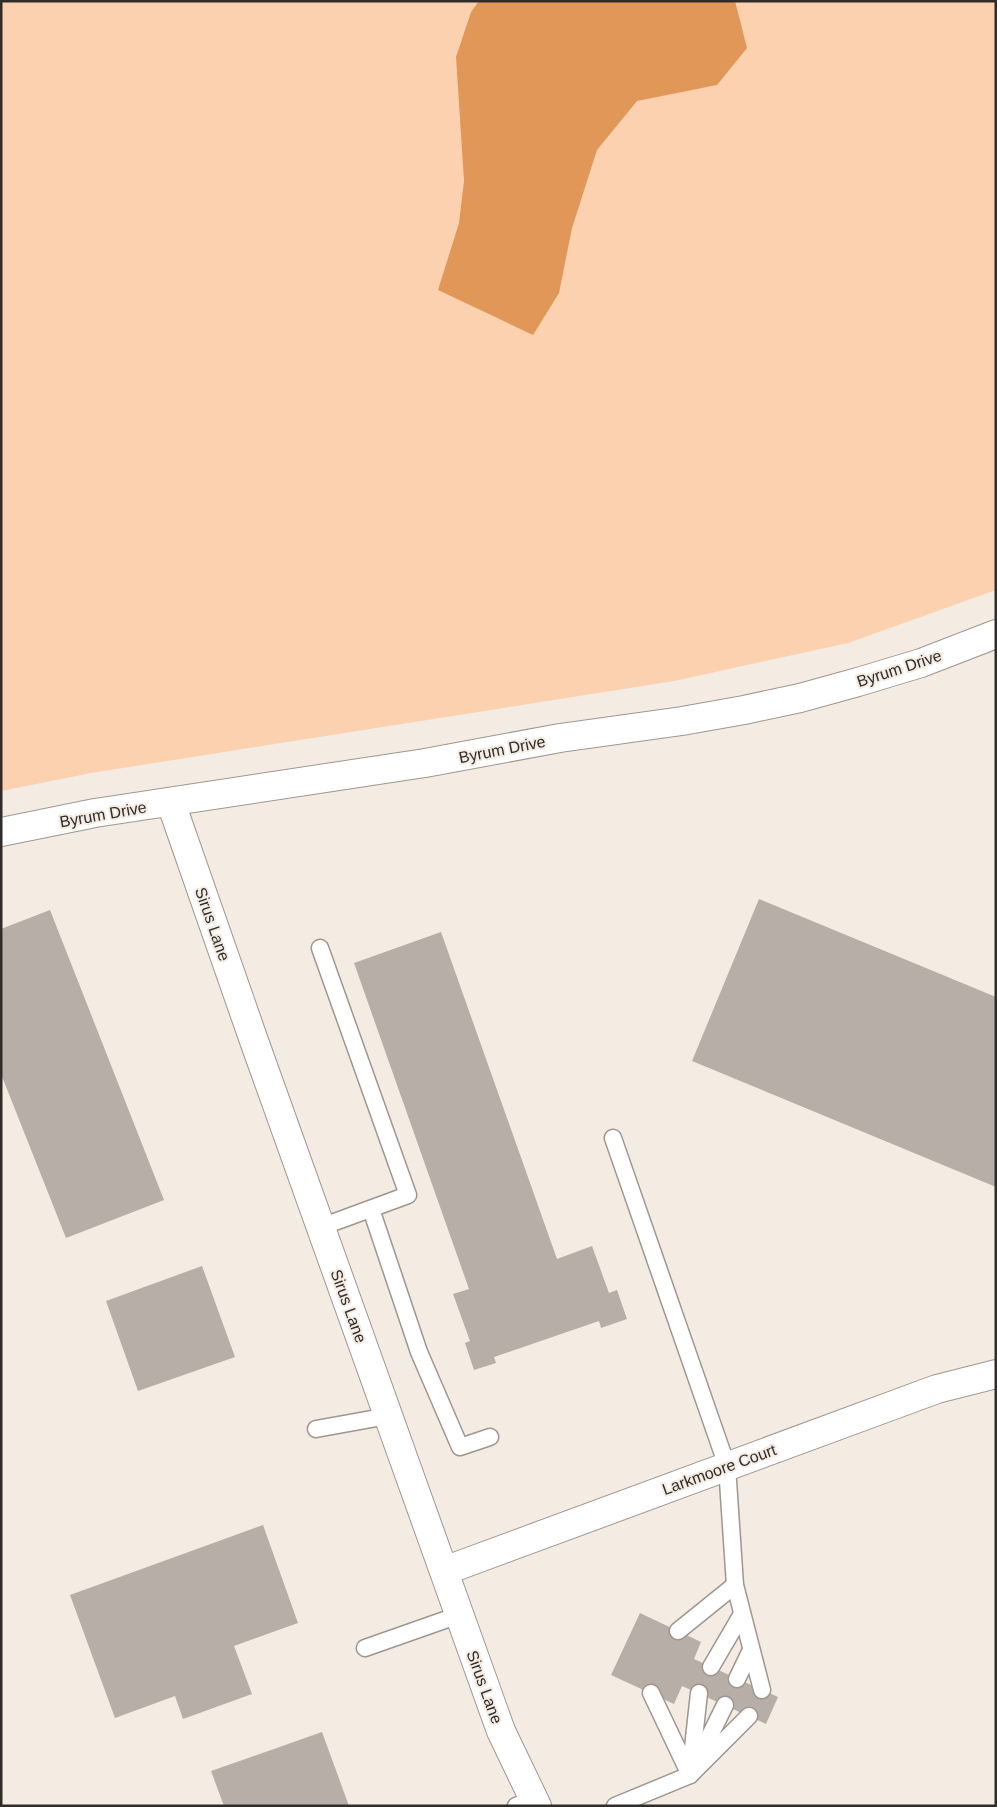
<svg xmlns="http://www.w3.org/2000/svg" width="997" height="1807" font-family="Arial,sans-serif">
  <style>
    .green { fill: #fcd1af }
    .water { fill: #e19758 }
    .building { fill: #b7aea7 }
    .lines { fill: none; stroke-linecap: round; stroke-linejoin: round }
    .lane-casing { stroke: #9f9690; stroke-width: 19 }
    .street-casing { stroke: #9f9690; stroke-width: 30 }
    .secondary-casing { stroke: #9f9690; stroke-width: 30 }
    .lane { stroke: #fff; stroke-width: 16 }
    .street { stroke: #fff; stroke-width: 28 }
    .secondary { stroke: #fff; stroke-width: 28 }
    .labels { text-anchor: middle; stroke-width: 4; stroke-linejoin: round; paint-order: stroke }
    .street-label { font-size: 16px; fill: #2f2c29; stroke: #f4ebe3 }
  </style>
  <rect width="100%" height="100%" fill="#f4ebe3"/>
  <polygon class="green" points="1,1 996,1 996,590 848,643 674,681 91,773 1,791"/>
  <polygon class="water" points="479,1 735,1 747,48 717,85 637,101 597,150 572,228 559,293 533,335 438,290 459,223 464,181 456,57 471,12"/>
  <g class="building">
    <polygon points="759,899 996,997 996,1187 692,1061"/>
    <polygon points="50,910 164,1200 66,1238 1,1074 1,929"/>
    <polygon points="441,932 557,1259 592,1246 609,1293 617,1290 627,1319 601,1328 599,1321 494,1357 496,1363 474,1370 465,1343 470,1341 453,1294 469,1289 354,963"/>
    <polygon points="202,1266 235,1357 138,1391 106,1301"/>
    <polygon points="263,1525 298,1623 234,1646 252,1694 183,1719 175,1696 115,1718 70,1595"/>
    <polygon points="640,1613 701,1642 694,1659 778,1697 766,1724 682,1686 674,1704 611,1675"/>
    <polygon points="322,1732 349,1806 224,1806 211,1771"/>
  </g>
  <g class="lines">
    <defs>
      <g id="lane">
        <polyline points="320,948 408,1195 321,1227"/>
        <polyline points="613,1138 727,1466 735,1585 762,1690"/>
        <polyline points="371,1209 419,1352 460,1447 490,1437"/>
        <polyline points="316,1429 388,1416"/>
        <polyline points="678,1631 735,1585"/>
        <polyline points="365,1648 459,1615"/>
        <polyline points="711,1667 742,1614"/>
        <polyline points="737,1679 751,1650"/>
        <polyline points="651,1693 690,1775"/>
        <polyline points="697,1762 725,1705"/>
        <polyline points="690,1775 699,1693"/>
        <polyline points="516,1806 533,1799"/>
        <polyline points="615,1806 690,1775 749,1716"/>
      </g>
      <g id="street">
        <polyline points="171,803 253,1038 501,1731 537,1806"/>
        <polyline points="444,1571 937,1389 996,1374"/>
      </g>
      <polyline id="secondary" points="1,832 95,813 425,763 560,738 682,721 744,710 800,698 858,682 921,663 996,634"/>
    </defs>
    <use href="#lane" class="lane-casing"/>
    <use href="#street" class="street-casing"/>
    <use href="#secondary" class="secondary-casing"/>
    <use href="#lane" class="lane"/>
    <use href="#street" class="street"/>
    <use href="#secondary" class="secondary"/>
  </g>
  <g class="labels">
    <g class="street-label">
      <text transform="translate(899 668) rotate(-18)" y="6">Byrum Drive</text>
      <text transform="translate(502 749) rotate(-11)" y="6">Byrum Drive</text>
      <text transform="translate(103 814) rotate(-10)" y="6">Byrum Drive</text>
      <text transform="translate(213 924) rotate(71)" y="6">Sirus Lane</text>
      <text transform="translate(349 1306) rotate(70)" y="6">Sirus Lane</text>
      <text transform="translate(719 1469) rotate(-20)" y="6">Larkmoore Court</text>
      <text transform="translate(485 1687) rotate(70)" y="6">Sirus Lane</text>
    </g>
  </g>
  <rect width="997" height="1807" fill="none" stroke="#2f2c29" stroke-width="5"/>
</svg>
